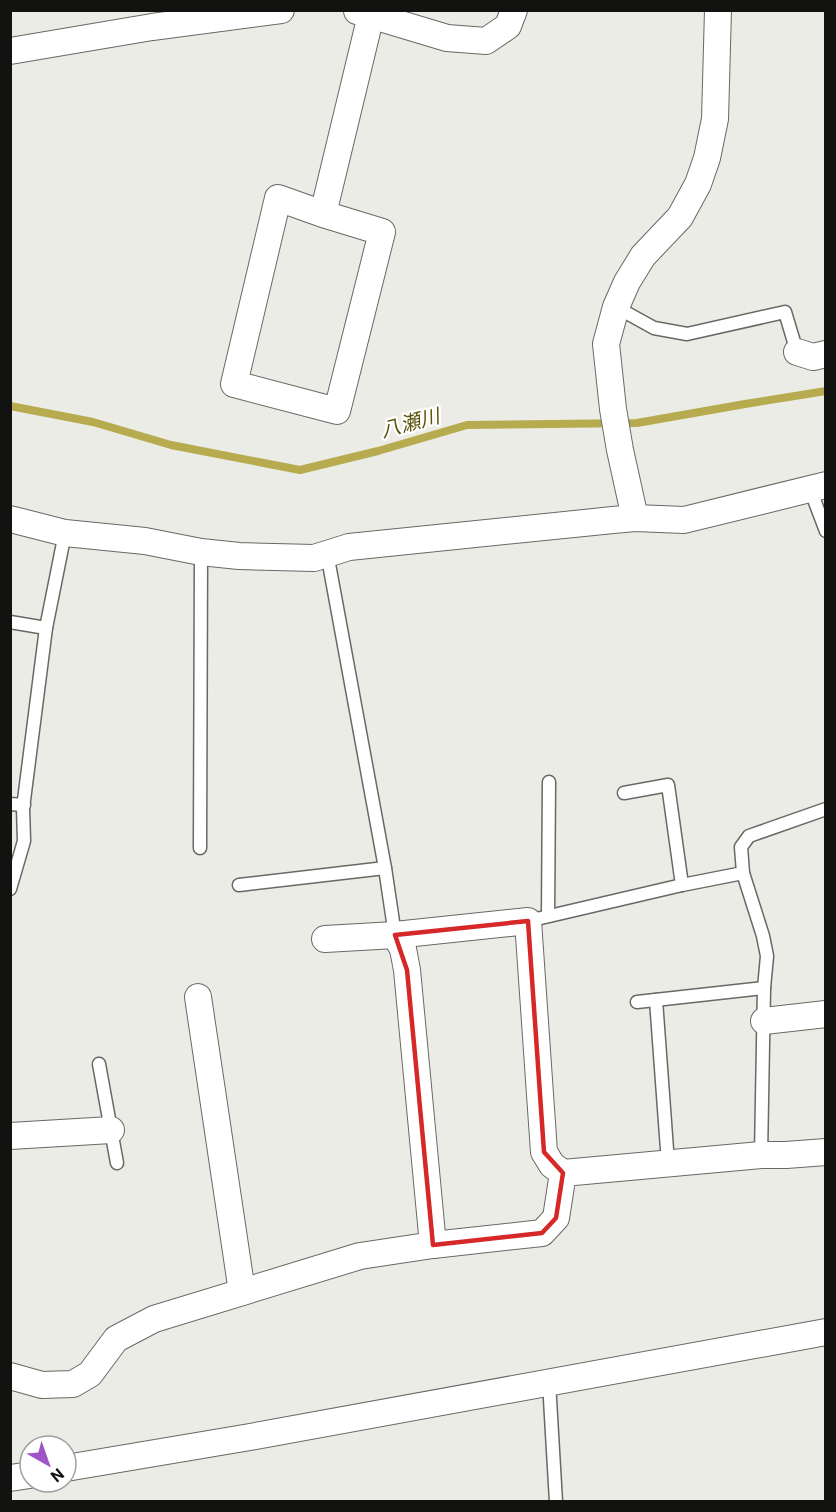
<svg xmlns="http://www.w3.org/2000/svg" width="836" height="1512" font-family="Roboto,'Noto Sans JP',sans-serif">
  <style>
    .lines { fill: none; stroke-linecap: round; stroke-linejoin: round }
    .stream { stroke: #b7ab4f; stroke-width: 8 }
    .service-casing { stroke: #696864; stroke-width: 15 }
    .minor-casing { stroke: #696864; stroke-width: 28 }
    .service { stroke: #fff; stroke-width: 12 }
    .minor { stroke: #fff; stroke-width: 26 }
    .marked { fill: none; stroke: #d62828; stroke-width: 4.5; stroke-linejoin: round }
    .labels { text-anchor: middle; stroke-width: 4.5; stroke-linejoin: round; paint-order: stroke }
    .water-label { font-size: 20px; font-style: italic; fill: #5d540c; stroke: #fff }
  </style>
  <rect width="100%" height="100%" fill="#ecece7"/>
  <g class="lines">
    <polyline class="stream" points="10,406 93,422 171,445 300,470 378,451 467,425 637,423 745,404 826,391"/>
    <defs>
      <g id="service">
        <polyline points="616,307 654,328 687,334 785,312 797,352"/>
        <polyline points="810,489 826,531"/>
        <polyline points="327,553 385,868 395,935"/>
        <polyline points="10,622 46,628"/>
        <polyline points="624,793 668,785 682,885"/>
        <polyline points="10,804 24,805"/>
        <polyline points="200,848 201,552"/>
        <polyline points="743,873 763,936 767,956 764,988 761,1155"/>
        <polyline points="239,885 385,868"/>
        <polyline points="10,889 24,841 23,808 46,628 65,533"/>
        <polyline points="548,916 549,782"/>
        <polyline points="528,921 682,885 743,873 741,847 749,836 826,809"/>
        <polyline points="656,1000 668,1163"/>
        <polyline points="637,1002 764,988"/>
        <polyline points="99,1064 117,1163"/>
        <polyline points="549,1382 556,1502"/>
      </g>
      <g id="minor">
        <polyline points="357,11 447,38 486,41 508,26 514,10"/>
        <polyline points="10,51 152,27 281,10"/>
        <polyline points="323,214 278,198 234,384 337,411 382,232 323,214 371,15"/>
        <polyline points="797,352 813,357 826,354"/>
        <polyline points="635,518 620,450 613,409 606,344 616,307 627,282 643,256 680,217 698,184 707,158 715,119 718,10"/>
        <polyline points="10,519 65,533 145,541 201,552 239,556 314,558 349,547 613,520 635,518 684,520 826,485"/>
        <polyline points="395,935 403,949 407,970 433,1245"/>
        <polyline points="325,939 395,935 528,921 544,1152 552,1165 563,1173"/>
        <polyline points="198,997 242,1292"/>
        <polyline points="764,1021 826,1014"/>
        <polyline points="10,1136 111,1130"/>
        <polyline points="10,1376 42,1385 73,1384 90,1374 116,1339 154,1319 360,1256 433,1245 542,1233 556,1218 563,1173 761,1155 786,1155 826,1152"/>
        <polyline points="66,1468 250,1437 826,1332"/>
        <polyline points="10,1478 30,1475"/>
      </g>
    </defs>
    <use href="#service" class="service-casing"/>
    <use href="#minor" class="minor-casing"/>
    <use href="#service" class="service"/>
    <use href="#minor" class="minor"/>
  </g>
  <path class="marked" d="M 528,921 L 544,1152 L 563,1173 L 556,1218 L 542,1233 L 433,1245 L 407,970 L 395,935 Z"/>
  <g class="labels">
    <g class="water-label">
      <text transform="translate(410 423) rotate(-15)" y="7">八瀬川</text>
    </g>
  </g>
  <rect width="836" height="1512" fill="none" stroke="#121210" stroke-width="24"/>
  <g transform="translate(48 1464) rotate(140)"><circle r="28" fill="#ffffff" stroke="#a0a09f" stroke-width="1.5"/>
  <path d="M0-4.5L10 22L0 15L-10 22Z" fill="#9f55c8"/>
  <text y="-9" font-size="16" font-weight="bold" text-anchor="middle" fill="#121210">N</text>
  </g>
</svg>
